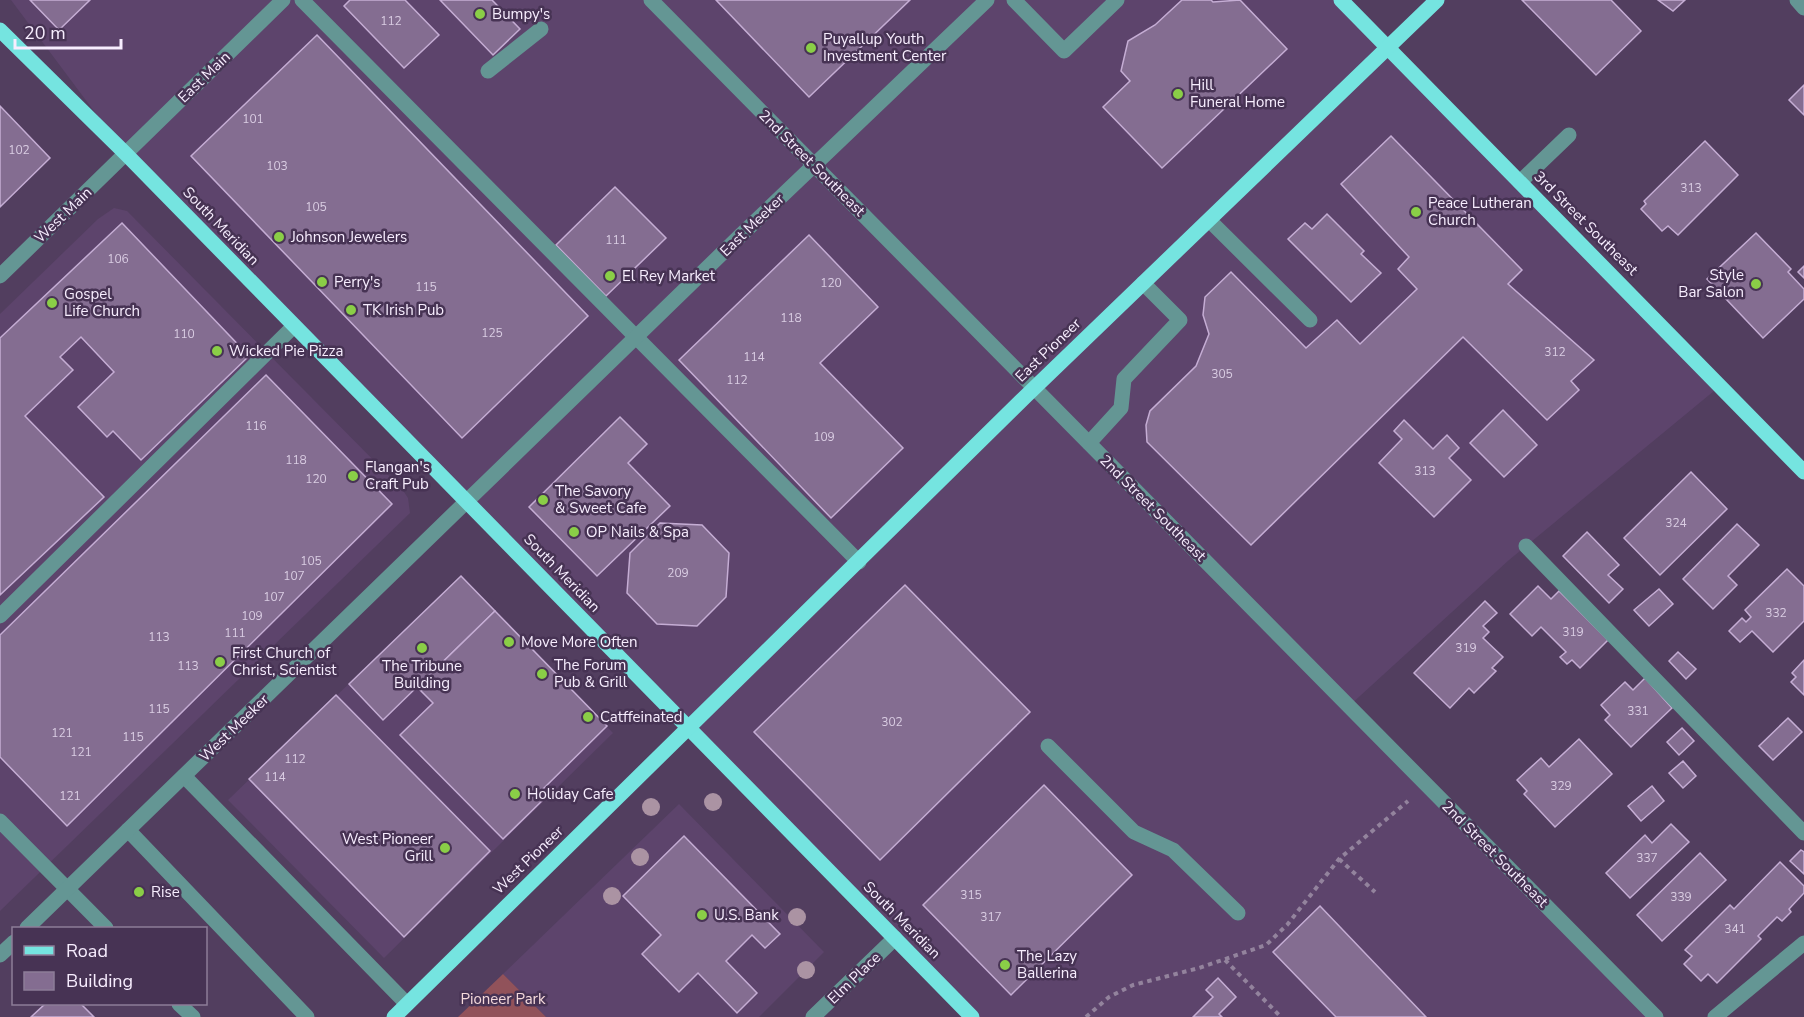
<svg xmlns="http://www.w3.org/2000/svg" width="1804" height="1017" font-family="'Nunito Sans',sans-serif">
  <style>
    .built { fill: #5d446c }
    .green { fill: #91525a }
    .building { fill: #846d91; stroke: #c5add4; stroke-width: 1.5 }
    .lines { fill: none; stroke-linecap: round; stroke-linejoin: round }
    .path { stroke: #93839d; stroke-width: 4; stroke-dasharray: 4.5 4.5; stroke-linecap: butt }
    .minor { stroke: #649694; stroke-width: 15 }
    .major { stroke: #75e4e0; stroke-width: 15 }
    .tree { fill: #ab93a3 }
    .poi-dot { fill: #8ace47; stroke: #473354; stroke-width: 2 }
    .labels { text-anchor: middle; stroke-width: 5; stroke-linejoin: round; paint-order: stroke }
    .number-label { font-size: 12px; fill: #dacde3 }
    .poi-label { font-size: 15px; fill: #f7edfe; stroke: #473354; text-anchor: start }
    .street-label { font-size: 15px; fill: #f7edfe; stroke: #473354 }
    .park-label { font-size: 15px; fill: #f4d9db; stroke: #473354 }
  </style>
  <rect width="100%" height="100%" fill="#523e5f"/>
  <g class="built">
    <polygon points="11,0 1341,0 1720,386 1509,560 1349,706 1656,1017 972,1017 126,154"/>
    <polygon points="114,208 127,211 402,489 408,498 410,513 0,911 0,314 98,219"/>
    <polygon points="461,576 613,733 384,958 228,800"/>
    <polygon points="679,804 824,952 759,1017 546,1017 503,974"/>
  </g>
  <polygon class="green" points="503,974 546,1017 458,1017"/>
  <g class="building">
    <polygon points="30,0 90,0 59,30"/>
    <polygon points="350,0 405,0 439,35 404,68 344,6"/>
    <polygon points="440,0 492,0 520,29 493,55"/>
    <polygon points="716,0 910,0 809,97"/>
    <polygon points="1182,0 1211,0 1213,2 1240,0 1287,49 1162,168 1103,107 1130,81 1121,71 1128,41 1155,25"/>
    <polygon points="1522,0 1611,0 1641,31 1596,75"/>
    <polygon points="1658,0 1685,0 1673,11"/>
    <polygon points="317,35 588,316 462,438 191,156"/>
    <polygon points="1804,85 1804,115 1789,100"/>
    <polygon points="0,106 50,158 0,207"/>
    <polygon points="1391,136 1522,270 1508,284 1594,360 1571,381 1579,390 1547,420 1463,337 1251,545 1147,442 1146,425 1150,411 1196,366 1209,334 1203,315 1205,297 1231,272 1306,348 1337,320 1360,344 1417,289 1398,269 1409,257 1341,184"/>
    <polygon points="1705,141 1738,175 1678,235 1668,226 1662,231 1641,209 1646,204 1644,201"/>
    <polygon points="615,187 666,238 606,296 556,245"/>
    <polygon points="1327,214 1364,251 1361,254 1381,273 1351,302 1288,239 1305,223 1312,229"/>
    <polygon points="122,223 249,356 141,460 113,431 107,437 78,407 114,372 81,337 60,357 73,370 25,416 104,497 0,595 0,338"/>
    <polygon points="1756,233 1791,269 1788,272 1804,289 1804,299 1763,338 1707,279"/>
    <polygon points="809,235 878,307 820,363 903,448 831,518 679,360"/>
    <polygon points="1804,266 1804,278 1798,272"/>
    <polygon points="266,375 392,504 67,826 0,757 0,635"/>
    <polygon points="1503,410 1537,445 1504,477 1470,443"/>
    <polygon points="620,417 647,444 628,463 670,506 597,576 529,507"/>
    <polygon points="1404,420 1433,449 1447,435 1459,448 1449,458 1471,480 1434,517 1379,463 1402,439 1394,431"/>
    <polygon points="1691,472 1727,509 1660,575 1624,538"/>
    <polygon points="660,523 702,525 729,553 726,597 697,626 657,624 627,593 630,553"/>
    <polygon points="1737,524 1759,545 1728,576 1737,585 1713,609 1683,579"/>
    <polygon points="1587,532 1619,565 1608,575 1623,589 1609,603 1563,556"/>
    <polygon points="1787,569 1804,586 1804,621 1773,652 1752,631 1740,642 1729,631 1742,618 1746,622 1751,617 1745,610"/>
    <polygon points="461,576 495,611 383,720 349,684"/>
    <polygon points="905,585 1030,712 880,860 754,732"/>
    <polygon points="1538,586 1551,599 1559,591 1608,640 1580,668 1572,660 1567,664 1560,657 1566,652 1541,627 1532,636 1510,614"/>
    <polygon points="1659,589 1673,604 1649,626 1634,610"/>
    <polygon points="1485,601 1497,613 1483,626 1489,632 1483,638 1503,657 1492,668 1496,671 1474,693 1469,688 1450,708 1414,673"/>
    <polygon points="495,611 607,726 543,789 548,795 503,839 400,735 433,703 417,687"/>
    <polygon points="1678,652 1696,669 1686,679 1669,661"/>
    <polygon points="1804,660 1804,695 1791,682 1796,677 1792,673"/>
    <polygon points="1645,678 1672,708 1631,747 1605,720 1610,715 1601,705 1625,682 1633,690"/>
    <polygon points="336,695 490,851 404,937 249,779"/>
    <polygon points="1788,718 1802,732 1773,760 1759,746"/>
    <polygon points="1682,728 1694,741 1679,755 1667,742"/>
    <polygon points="1579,739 1612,774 1555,827 1524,794 1527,791 1517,780 1541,758 1549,767"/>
    <polygon points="1683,761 1696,776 1683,788 1669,773"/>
    <polygon points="1044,785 1132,875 1011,995 923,905"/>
    <polygon points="1652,786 1664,801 1641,821 1628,806"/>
    <polygon points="1671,824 1689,842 1630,898 1606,873 1645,835 1652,843"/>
    <polygon points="684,836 780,934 765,948 752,935 726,961 757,993 737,1013 698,973 679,992 642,954 661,935 623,896"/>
    <polygon points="1801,850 1804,852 1804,874 1790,861"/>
    <polygon points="1700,853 1726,880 1662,941 1637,915"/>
    <polygon points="1780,862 1804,886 1804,893 1789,909 1791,912 1782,921 1777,917 1758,936 1761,939 1717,983 1708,974 1701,981 1684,964 1692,956 1685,950 1730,905 1734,909"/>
    <polygon points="1320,906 1426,1017 1336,1017 1273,952"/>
    <polygon points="1218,978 1236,997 1219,1014 1222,1017 1193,1017 1213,997 1206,990"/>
    <polygon points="45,1004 81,1004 94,1017 31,1017"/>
  </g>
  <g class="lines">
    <g class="path">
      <polyline points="1339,859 1375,892"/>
      <polyline points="1225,960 1281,1017"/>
      <polyline points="1086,1017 1109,997 1133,985 1199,968 1266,945 1287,925 1339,859 1408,801"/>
    </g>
    <g class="minor">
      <polyline points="302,0 859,562"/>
      <polyline points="651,0 1656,1017"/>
      <polyline points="1014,0 1064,51 1117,0"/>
      <polyline points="1797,0 1804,8"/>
      <polyline points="488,71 541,29"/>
      <polyline points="1520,182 1569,135"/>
      <polyline points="1209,220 1310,320"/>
      <polyline points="0,276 283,0"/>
      <polyline points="1089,443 1121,408 1124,379 1180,320 1143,283"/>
      <polyline points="1526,546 1804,833"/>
      <polyline points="0,616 294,326"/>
      <polyline points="1048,746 1134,832 1173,850 1238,913"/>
      <polyline points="184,776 407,1004"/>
      <polyline points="0,821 106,928"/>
      <polyline points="128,830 307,1017"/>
      <polyline points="27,928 741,235 987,0"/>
      <polyline points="0,955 14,942"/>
      <polyline points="179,1004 193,1017"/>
      <polyline points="813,1017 895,938"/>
      <polyline points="1715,1017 1804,943"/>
    </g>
    <g class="major">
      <polyline points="1341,0 1804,472"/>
      <polyline points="0,30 126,154 972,1017"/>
      <polyline points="394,1017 1027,395 1437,0"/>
    </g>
  </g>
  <g class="tree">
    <circle cx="713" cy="802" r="9"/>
    <circle cx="651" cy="807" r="9"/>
    <circle cx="640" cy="857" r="9"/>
    <circle cx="612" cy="896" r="9"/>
    <circle cx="797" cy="917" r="9"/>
    <circle cx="806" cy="970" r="9"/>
  </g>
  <g class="poi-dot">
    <circle cx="480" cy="14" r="6"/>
    <circle cx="811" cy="48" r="6"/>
    <circle cx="1178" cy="94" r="6"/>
    <circle cx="1416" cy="212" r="6"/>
    <circle cx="279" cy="237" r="6"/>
    <circle cx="610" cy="276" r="6"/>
    <circle cx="322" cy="282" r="6"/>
    <circle cx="1756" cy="284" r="6"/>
    <circle cx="52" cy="303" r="6"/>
    <circle cx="351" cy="310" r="6"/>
    <circle cx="217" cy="351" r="6"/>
    <circle cx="353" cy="476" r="6"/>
    <circle cx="543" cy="500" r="6"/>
    <circle cx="574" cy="532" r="6"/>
    <circle cx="509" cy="642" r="6"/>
    <circle cx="422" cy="648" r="6"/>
    <circle cx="220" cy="662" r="6"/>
    <circle cx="542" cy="674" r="6"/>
    <circle cx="588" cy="717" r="6"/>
    <circle cx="515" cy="794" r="6"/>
    <circle cx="445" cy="848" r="6"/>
    <circle cx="139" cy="892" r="6"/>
    <circle cx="702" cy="915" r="6"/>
    <circle cx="1005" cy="965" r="6"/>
  </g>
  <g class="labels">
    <g class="number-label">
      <text x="391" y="25">112</text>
      <text x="253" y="123">101</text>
      <text x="19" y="154">102</text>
      <text x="277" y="170">103</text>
      <text x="1691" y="192">313</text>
      <text x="316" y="211">105</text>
      <text x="616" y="244">111</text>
      <text x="118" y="263">106</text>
      <text x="831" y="287">120</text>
      <text x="426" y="291">115</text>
      <text x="791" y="322">118</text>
      <text x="492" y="337">125</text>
      <text x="184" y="338">110</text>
      <text x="1555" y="356">312</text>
      <text x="754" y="361">114</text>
      <text x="1222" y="378">305</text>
      <text x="737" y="384">112</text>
      <text x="256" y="430">116</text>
      <text x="824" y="441">109</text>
      <text x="296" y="464">118</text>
      <text x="1425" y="475">313</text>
      <text x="316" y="483">120</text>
      <text x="1676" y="527">324</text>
      <text x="311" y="565">105</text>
      <text x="678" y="577">209</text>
      <text x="294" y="580">107</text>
      <text x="274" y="601">107</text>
      <text x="1776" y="617">332</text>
      <text x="252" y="620">109</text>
      <text x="1573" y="636">319</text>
      <text x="235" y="637">111</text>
      <text x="159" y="641">113</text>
      <text x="1466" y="652">319</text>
      <text x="188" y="670">113</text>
      <text x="159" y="713">115</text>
      <text x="1638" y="715">331</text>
      <text x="892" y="726">302</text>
      <text x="62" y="737">121</text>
      <text x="133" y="741">115</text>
      <text x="81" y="756">121</text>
      <text x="295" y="763">112</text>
      <text x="275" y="781">114</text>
      <text x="1561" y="790">329</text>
      <text x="70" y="800">121</text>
      <text x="1647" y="862">337</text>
      <text x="971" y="899">315</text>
      <text x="1681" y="901">339</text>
      <text x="991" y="921">317</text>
      <text x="1735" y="933">341</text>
    </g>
    <g class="poi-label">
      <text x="492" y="19">Bumpy's</text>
      <text x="823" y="44">Puyallup Youth<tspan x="823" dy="17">Investment Center</tspan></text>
      <text x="1190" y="90">Hill<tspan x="1190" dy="17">Funeral Home</tspan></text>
      <text x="1428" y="208">Peace Lutheran<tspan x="1428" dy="17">Church</tspan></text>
      <text x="291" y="242">Johnson Jewelers</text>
      <text x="1744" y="280" text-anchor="end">Style<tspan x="1744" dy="17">Bar Salon</tspan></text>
      <text x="622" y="281">El Rey Market</text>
      <text x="334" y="287">Perry's</text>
      <text x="64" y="299">Gospel<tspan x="64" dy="17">Life Church</tspan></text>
      <text x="363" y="315">TK Irish Pub</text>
      <text x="229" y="356">Wicked Pie Pizza</text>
      <text x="365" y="472">Flangan's<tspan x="365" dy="17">Craft Pub</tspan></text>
      <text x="555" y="496">The Savory<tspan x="555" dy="17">&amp; Sweet Cafe</tspan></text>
      <text x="586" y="537">OP Nails &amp; Spa</text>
      <text x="521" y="647">Move More Often</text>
      <text x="232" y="658">First Church of<tspan x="232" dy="17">Christ, Scientist</tspan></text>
      <text x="554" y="670">The Forum<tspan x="554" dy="17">Pub &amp; Grill</tspan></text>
      <text x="422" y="671" text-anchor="middle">The Tribune<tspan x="422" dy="17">Building</tspan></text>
      <text x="600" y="722">Catffeinated</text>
      <text x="527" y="799">Holiday Cafe</text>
      <text x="433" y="844" text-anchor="end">West Pioneer<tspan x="433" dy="17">Grill</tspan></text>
      <text x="151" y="897">Rise</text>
      <text x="714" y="920">U.S. Bank</text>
      <text x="1017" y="961">The Lazy<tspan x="1017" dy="17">Ballerina</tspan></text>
    </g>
    <g class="street-label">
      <text transform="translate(204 77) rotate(-44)" y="5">East Main</text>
      <text transform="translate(812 163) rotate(45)" y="5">2nd Street Southeast</text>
      <text transform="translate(63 215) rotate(-44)" y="5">West Main</text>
      <text transform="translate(1586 223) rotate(45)" y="5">3rd Street Southeast</text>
      <text transform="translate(752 225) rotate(-44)" y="5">East Meeker</text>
      <text transform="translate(221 226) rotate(46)" y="5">South Meridian</text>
      <text transform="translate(1048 350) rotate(-44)" y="5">East Pioneer</text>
      <text transform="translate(1153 508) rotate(45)" y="5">2nd Street Southeast</text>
      <text transform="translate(562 573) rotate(46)" y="5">South Meridian</text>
      <text transform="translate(234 728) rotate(-44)" y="5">West Meeker</text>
      <text transform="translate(1495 854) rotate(45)" y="5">2nd Street Southeast</text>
      <text transform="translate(528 860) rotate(-44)" y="5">West Pioneer</text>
      <text transform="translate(902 920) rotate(45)" y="5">South Meridian</text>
      <text transform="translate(854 978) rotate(-44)" y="5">Elm Place</text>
    </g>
    <g class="park-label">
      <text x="503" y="1004">Pioneer Park</text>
    </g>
  </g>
  <rect x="12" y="927" width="195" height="78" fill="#473354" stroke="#8d7d98" stroke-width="1.5"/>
  <rect x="24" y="946" width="30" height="9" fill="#75e4e0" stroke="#8d7d98" stroke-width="1.5"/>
  <text x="66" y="957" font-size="18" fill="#f7edfe">Road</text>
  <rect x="24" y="972" width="30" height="18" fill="#846d91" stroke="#8d7d98" stroke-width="1.5"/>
  <text x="66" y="987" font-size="18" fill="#f7edfe">Building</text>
  <path d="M15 39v9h106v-9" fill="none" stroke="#f7edfe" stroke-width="3"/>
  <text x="24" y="39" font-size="18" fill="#f7edfe" stroke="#473354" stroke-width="4.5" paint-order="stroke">20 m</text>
</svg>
